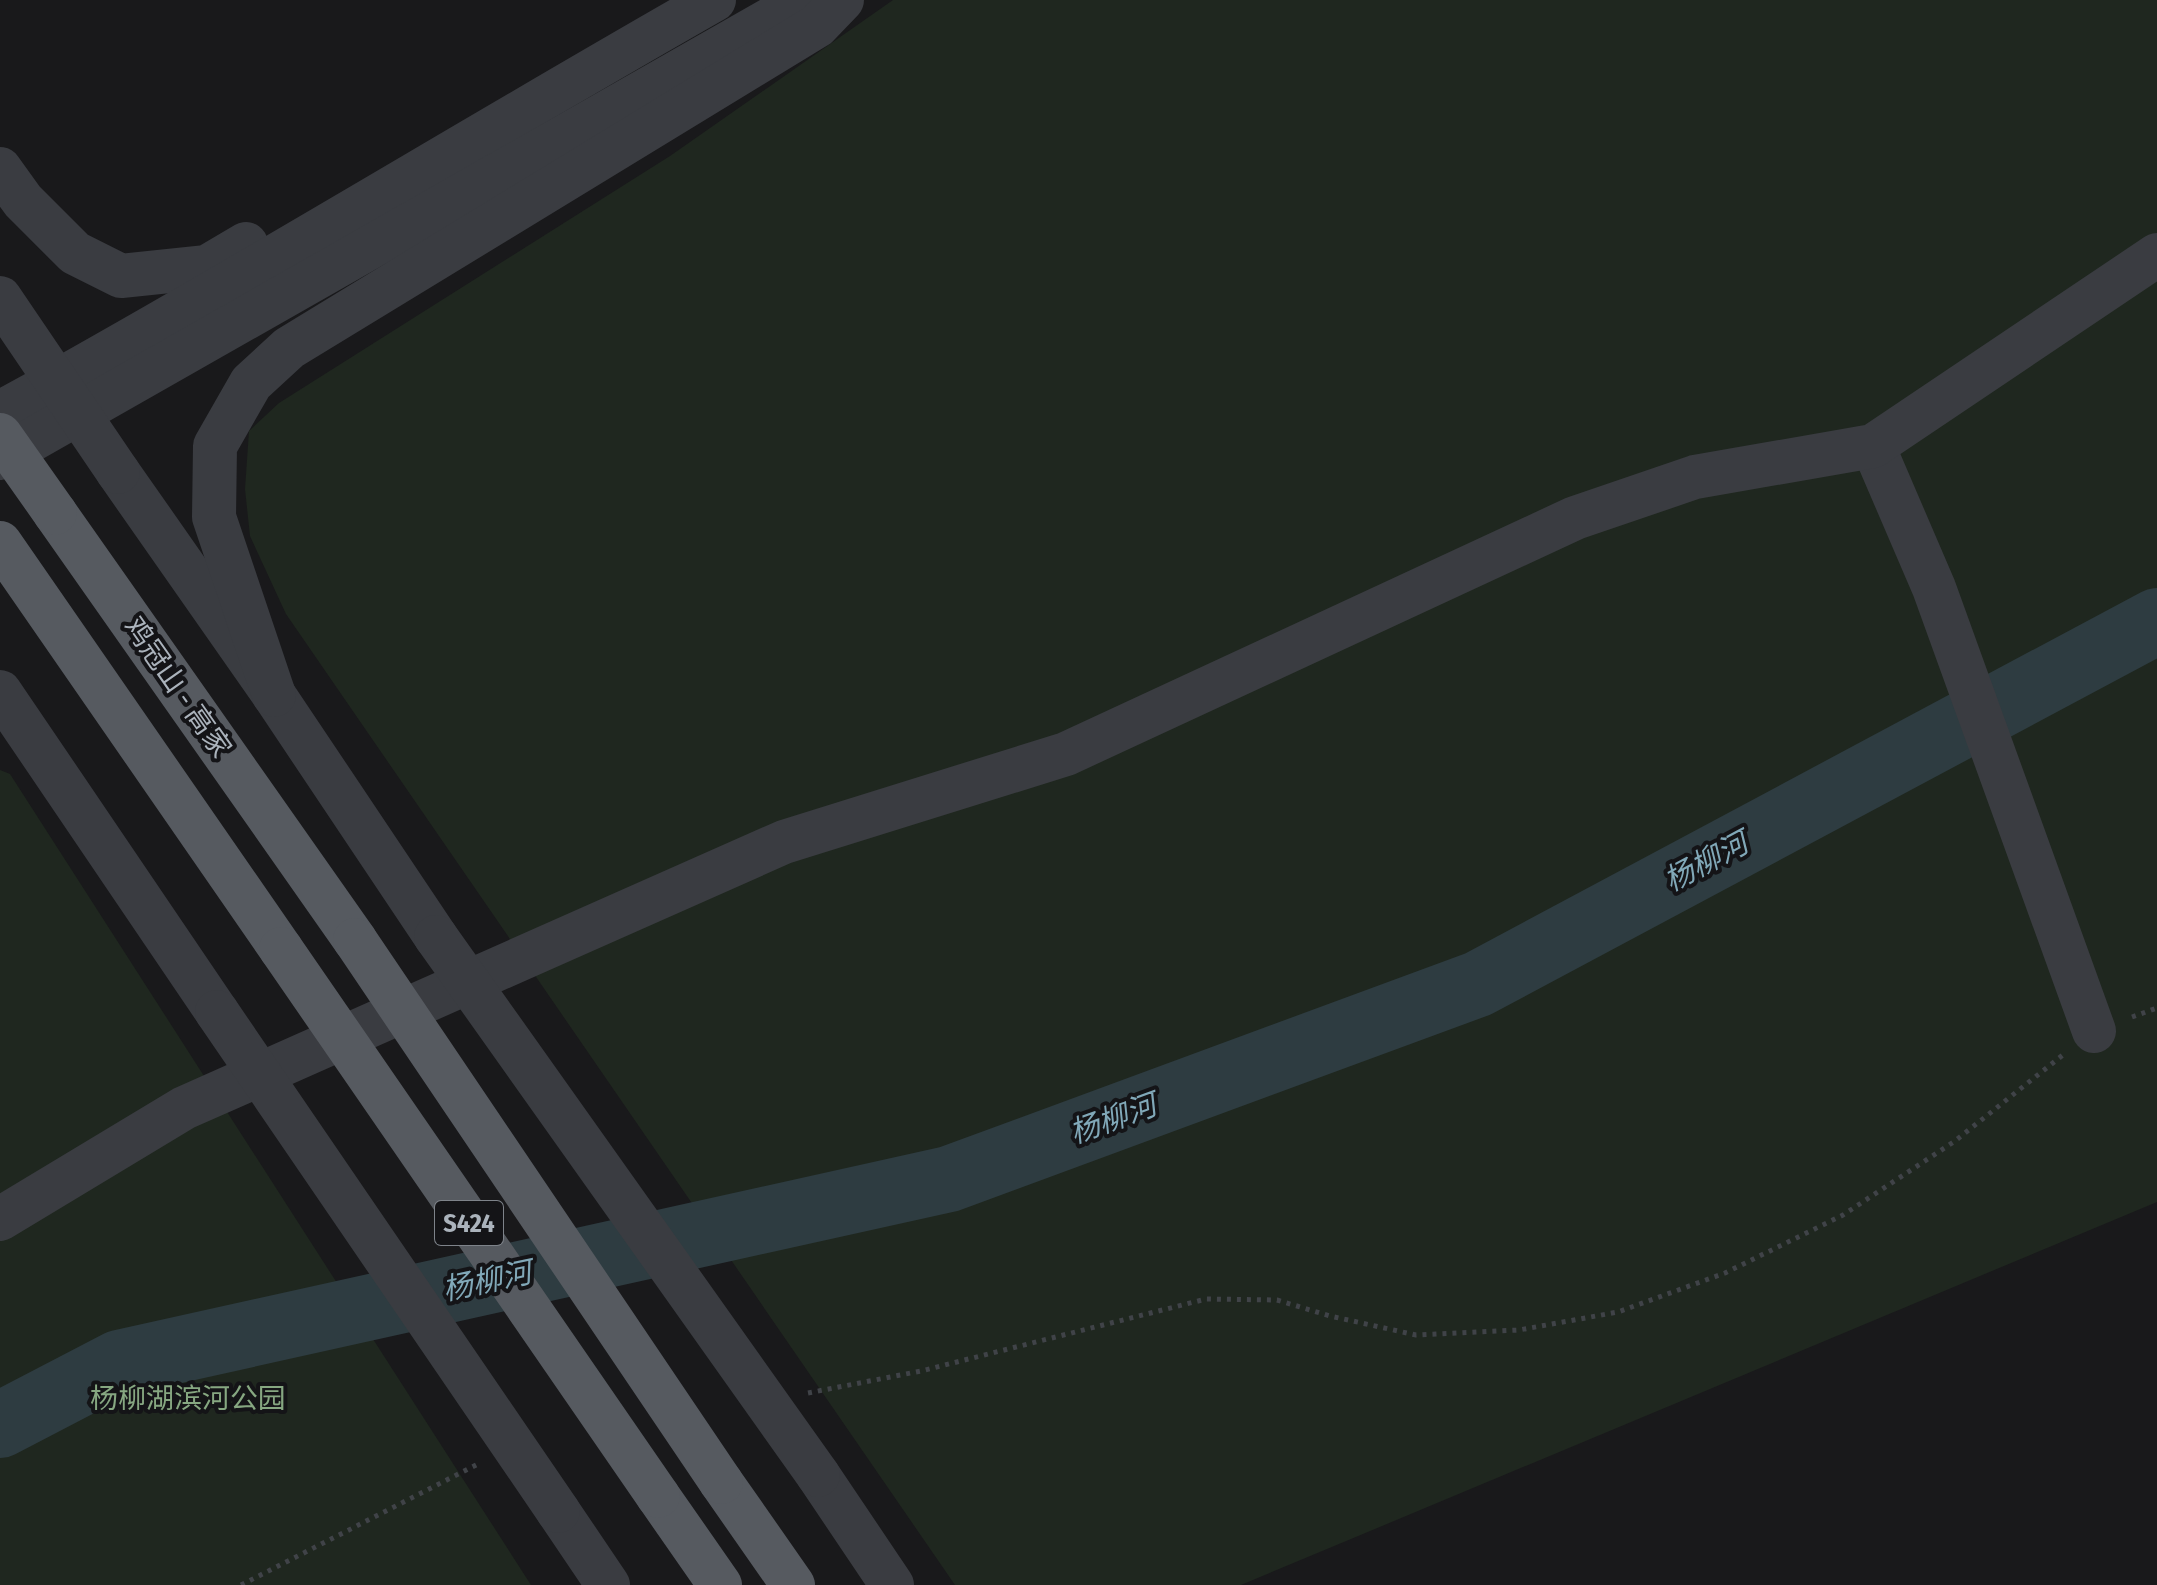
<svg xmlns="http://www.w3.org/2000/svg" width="2157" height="1585" font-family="'Fira Sans Condensed','Noto Sans SC',sans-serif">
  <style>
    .green { fill: #1f271f }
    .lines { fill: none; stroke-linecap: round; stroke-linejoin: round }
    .river { stroke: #2e3c41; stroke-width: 66 }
    .path { stroke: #404348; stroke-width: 5; stroke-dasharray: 4 6; stroke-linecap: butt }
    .minor { stroke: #3a3c41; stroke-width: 44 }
    .tertiary { stroke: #3a3c41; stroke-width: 44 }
    .primary { stroke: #565a60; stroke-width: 44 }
    .tertiary-bridge { stroke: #3a3c41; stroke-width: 44 }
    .primary-bridge { stroke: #565a60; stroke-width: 44 }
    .labels { text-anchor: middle; stroke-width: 8; stroke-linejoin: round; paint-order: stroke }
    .shield { fill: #141417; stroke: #7e838a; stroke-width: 2 }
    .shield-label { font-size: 26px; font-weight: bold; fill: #abb3bc }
    .street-label { font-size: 28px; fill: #abb3bc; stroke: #141417 }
    .park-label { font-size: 28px; fill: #86a781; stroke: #141417 }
    .water-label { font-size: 30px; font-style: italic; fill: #81a8b8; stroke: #141417 }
  </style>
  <rect width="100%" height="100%" fill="#19191b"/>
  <g class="green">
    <polygon points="893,0 2157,0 2157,1202 1241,1585 955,1585 286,614 250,536 245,489 249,431 279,403 670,156"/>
    <polygon points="0,770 10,774 531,1585 0,1585"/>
  </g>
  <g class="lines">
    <polyline class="river" points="0,1425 119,1363 949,1179 1478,984 2157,621"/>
    <g class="path">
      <polyline points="2132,1017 2157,1008"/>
      <polyline points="808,1393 921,1371 1206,1299 1277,1300 1330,1316 1416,1335 1519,1330 1618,1312 1725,1273 1843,1215 1955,1141 2064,1054"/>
      <polyline points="241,1585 478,1464"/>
    </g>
    <polyline class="minor" points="1873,446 1934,588 2094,1031"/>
    <g class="tertiary">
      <polyline points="0,169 23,201 75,253 121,276 207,267 246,244"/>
      <path d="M 0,413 C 241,280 475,136 714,0"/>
      <polyline points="0,458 794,6"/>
      <polyline points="118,472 274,695 436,937"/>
      <polyline points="0,692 217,1012"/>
      <polyline points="274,695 214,517 215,446 251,383 289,348 817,26 842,0"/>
      <polyline points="0,1219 184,1108 784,842 1066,754 1575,518 1695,477 1873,446 2157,255"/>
      <polyline points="818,1475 892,1585"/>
      <polyline points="558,1511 608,1585"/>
    </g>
    <g class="primary">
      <polyline points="55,513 355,940"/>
      <polyline points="0,543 281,949"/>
      <polyline points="721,1482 793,1585"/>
      <polyline points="658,1496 720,1585"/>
    </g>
    <g class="tertiary-bridge">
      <polyline points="0,298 118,472"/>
      <polyline points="436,937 818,1475"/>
      <polyline points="217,1012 558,1511"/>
    </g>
    <g class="primary-bridge">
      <polyline points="0,435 55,513"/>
      <polyline points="355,940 721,1482"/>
      <polyline points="281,949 658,1496"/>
    </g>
  </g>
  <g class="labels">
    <rect class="shield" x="435" y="1201" width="68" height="44" rx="6"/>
    <g class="shield-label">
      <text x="469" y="1232">S424</text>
    </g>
    <g class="street-label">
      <text transform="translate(178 687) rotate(55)" y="10">鸡冠山 - 高家</text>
    </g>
    <g class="park-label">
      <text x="188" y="1408">杨柳湖滨河公园</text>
    </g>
    <g class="water-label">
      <text transform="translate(1706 862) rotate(-28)" y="10">杨柳河</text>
      <text transform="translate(1113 1119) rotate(-20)" y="10">杨柳河</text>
      <text transform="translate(487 1281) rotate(-12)" y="10">杨柳河</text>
    </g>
  </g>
</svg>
